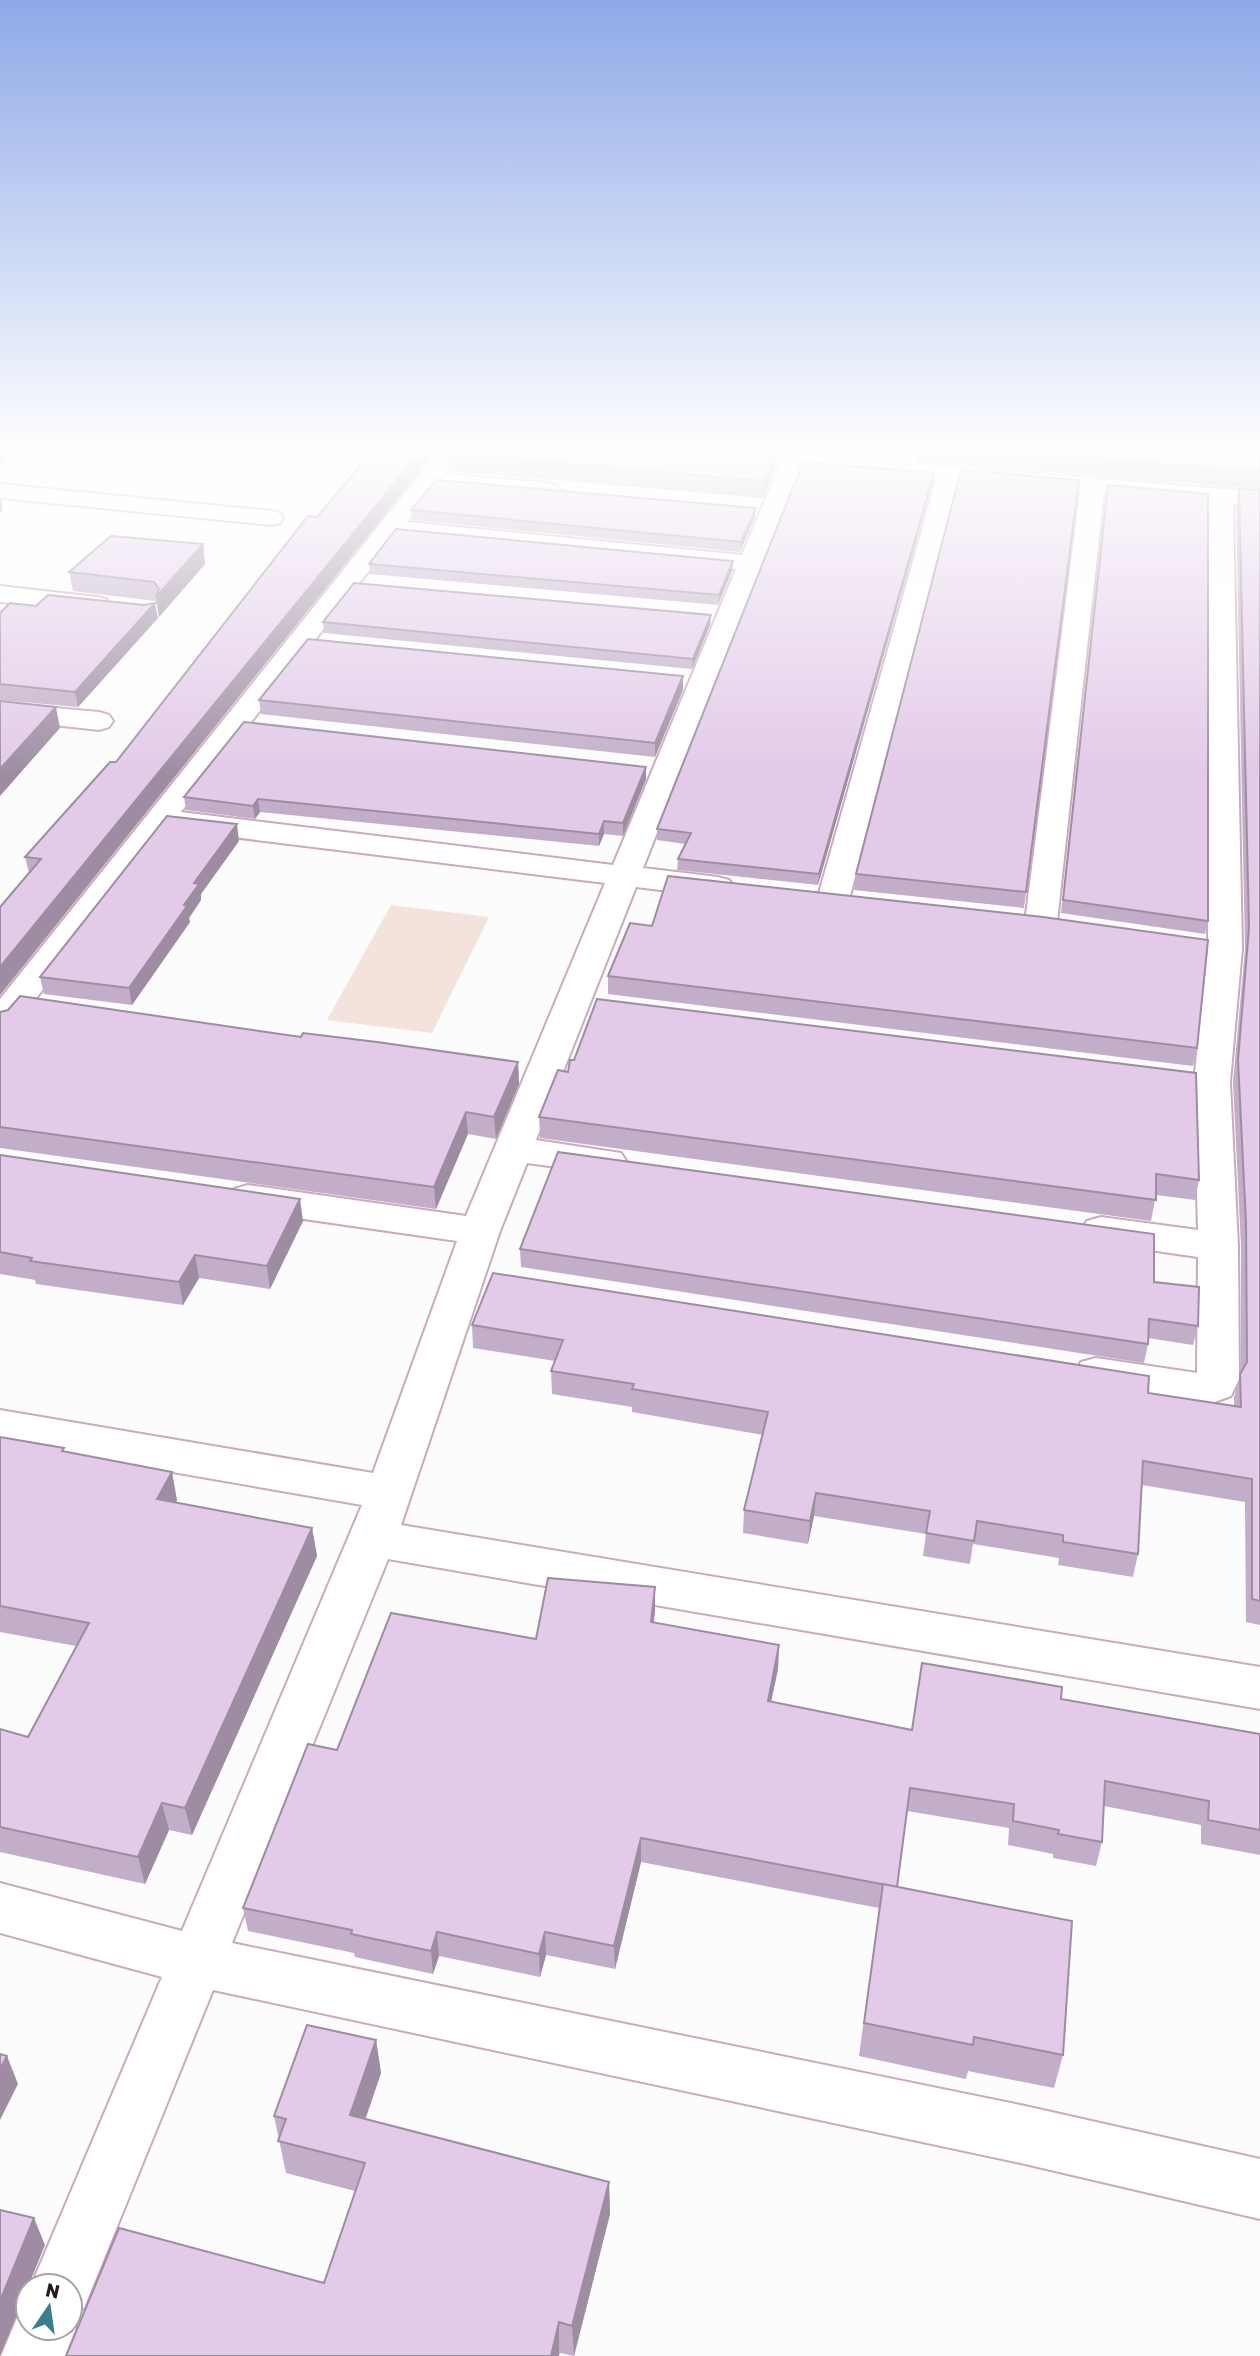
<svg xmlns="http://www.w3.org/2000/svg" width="1260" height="2356" font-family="Rubik,sans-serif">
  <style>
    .green { fill: #f4e2dc }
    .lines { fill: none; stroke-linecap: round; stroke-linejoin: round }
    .service-casing { stroke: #cca9bb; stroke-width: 3 }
    .minor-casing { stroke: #cca9bb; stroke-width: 4 }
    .service { fill: #fff; fill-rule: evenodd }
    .minor { fill: #fff; fill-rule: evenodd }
    .wall { fill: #c2aec8 }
    .shaded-wall { fill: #9e8da2 }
    .building { fill: #e2cae8; stroke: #9e8da2; stroke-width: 2 }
  </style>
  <rect width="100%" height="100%" fill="#fcfcfc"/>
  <polygon class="green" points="391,905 489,917 432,1033 327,1020"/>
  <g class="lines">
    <defs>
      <polygon id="service" points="902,448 920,448 913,470 904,475 895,470"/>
      <g id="minor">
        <path d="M 441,448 L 464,448 L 445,474 L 548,483 L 556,485 L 560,490 L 556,495 L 548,497 L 435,487 L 407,522 L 742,555 L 779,467 L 759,464 L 756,459 L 767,452 L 1260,492 L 1260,506 L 1233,504 L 1242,949 L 1230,1082 L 1238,1246 L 1239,1379 L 1231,1396 L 1204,1406 L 1096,1388 L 1081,1384 L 1075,1373 L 1081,1362 L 1096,1358 L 1197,1373 L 1198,1257 L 1101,1243 L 1087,1239 L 1081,1230 L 1087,1221 L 1101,1217 L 1198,1230 L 1194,1082 L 1208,949 L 1209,502 L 1104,493 L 1057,922 L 1053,929 L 1041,932 L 1029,929 L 1025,922 L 1080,491 L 958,481 L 849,900 L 844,907 L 833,910 L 822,907 L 817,900 L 936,480 L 801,469 L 643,868 L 718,877 L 729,880 L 734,887 L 729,894 L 718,897 L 636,887 L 536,1140 L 621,1153 L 627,1162 L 621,1171 L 608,1174 L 527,1163 L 500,1231 L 401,1525 L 1260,1667 L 1260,1709 L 388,1559 L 232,1943 L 1025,2106 L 1260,2159 L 1260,2219 L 1025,2164 L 213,1990 L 84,2308 L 70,2314 L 76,2328 L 65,2356 L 1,2356 L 22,2306 L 28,2303 L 28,2328 L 70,2328 L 70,2286 L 31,2286 L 162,1977 L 0,1933 L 0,1883 L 182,1931 L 362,1505 L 0,1442 L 0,1410 L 373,1473 L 457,1241 L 248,1211 L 234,1207 L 229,1198 L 234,1189 L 248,1185 L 466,1216 L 605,883 L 168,829 L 12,1029 L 0,1033 L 0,999 ZM 396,536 L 736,569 L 613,865 L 181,812 Z"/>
        <polygon points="0,484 271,511 280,513 283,518 280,523 271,525 0,498"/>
        <polygon points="0,586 97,597 106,599 110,605 106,611 97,613 0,602"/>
        <polygon points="0,703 99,712 109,715 113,721 109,727 99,730 0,719"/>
      </g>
    </defs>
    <use href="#service" class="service-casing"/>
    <use href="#minor" class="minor-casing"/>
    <use href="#service" class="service"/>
    <use href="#minor" class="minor"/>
  </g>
  <g class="wall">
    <polygon points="438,448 0,995 0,907 29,873 25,857 116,762 317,517"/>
    <polygon points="739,448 900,448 895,460"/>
    <polygon points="920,448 1183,448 1260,454 1260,489 918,462"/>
    <polygon points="776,452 775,469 763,498 450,471 449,454"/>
    <polygon points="934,473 933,482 818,885 677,870 678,859 685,844 657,840 657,829"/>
    <polygon points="1079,480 1024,908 854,890 856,874"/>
    <polygon points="1239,489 1260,490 1260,1625 1246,1622 1245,1502 1142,1485 1138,1554 1133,1577 1058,1565 1059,1558 973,1544 970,1564 923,1556 926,1534 814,1516 808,1544 743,1533 744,1510 763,1435 632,1412 632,1407 552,1394 551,1371 555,1361 473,1348 472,1325 1148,1393 1234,1406 1234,1397 1241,1372 1241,1246 1233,1082 1245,949 1236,507"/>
    <polygon points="1106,496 1208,921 1205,934 1061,913"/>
    <polygon points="411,510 755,517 740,552 412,520"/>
    <polygon points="203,544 205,564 159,617 156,601 73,591 69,572"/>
    <polygon points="733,561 732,571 718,605 370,574 369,564"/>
    <polygon points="0,613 158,618 78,707 0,700"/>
    <polygon points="711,615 710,625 692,669 324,633 323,622"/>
    <polygon points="683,690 655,757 261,714 259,700"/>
    <polygon points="646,779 623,836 604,834 599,846 260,812 255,819 186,810 184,797"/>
    <polygon points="239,841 201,894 201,900 189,918 190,922 132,1005 44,994 40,977"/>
    <polygon points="608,976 1197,1048 1193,1066 608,994"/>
    <polygon points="0,1012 301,1037 518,1062 519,1084 496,1139 468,1134 436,1209 0,1148"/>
    <polygon points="558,1070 1199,1180 1195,1200 1156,1195 1151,1221 540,1138 539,1117"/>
    <polygon points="0,1155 303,1221 270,1289 199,1278 183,1305 36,1284 35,1280 0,1274"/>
    <polygon points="520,1249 1154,1282 1198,1326 1193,1345 1148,1338 1148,1344 1144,1363 521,1267"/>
    <polygon points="0,1437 65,1452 177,1500 176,1502 312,1528 317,1556 192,1835 169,1830 145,1884 0,1852 0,1729 28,1737 76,1646 0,1632"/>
    <polygon points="655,1587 654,1623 779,1645 778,1669 771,1702 912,1730 1061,1699 1260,1734 1260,1855 1201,1844 1201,1825 1104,1806 1102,1842 1096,1866 1053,1858 1053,1854 1008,1845 1009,1828 907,1811 897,1887 1063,2055 1054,2088 968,2071 966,2079 859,2056 879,1908 641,1862 615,1969 546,1955 540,1977 439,1956 433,1974 355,1957 354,1953 248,1931 243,1908 337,1750 536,1639"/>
    <polygon points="376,2040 381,2073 365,2119 609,2182 610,2214 574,2356 560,2353 559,2356 66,2356 324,2283 355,2191 286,2173 274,2116"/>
  </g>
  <g class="shaded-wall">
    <polygon points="2,448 22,448 0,465 0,449"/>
    <polygon points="423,448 438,448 0,995 0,967"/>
    <polygon points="896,448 900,448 895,460"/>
    <polygon points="776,452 775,469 763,498 764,481"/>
    <polygon points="934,473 933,482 818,885 819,874"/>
    <polygon points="0,496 3,510 0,513"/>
    <polygon points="756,508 755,517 740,552 741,542"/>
    <polygon points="203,544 205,564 159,617 156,597"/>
    <polygon points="733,561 732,571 718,605 719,595"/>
    <polygon points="155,603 158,618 78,707 75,692"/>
    <polygon points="711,615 710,625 692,669 693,659"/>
    <polygon points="683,676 683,690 655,757 655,743"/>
    <polygon points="56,707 60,728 0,796 0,769"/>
    <polygon points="646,767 646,779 623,836 623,823"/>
    <polygon points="258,799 260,812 255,819 253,806"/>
    <polygon points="604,821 604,834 599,846 599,834"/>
    <polygon points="237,824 239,841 201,894 201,900 189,918 190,922 132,1005 129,988 184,905 194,883"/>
    <polygon points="518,1062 519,1084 496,1139 494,1117"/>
    <polygon points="466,1112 468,1134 436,1209 434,1187"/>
    <polygon points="300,1199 303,1221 270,1289 267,1266"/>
    <polygon points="195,1255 199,1278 183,1305 179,1282"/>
    <polygon points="172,1472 177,1500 163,1526 157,1499"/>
    <polygon points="816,1493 814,1516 808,1544 810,1521"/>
    <polygon points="312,1528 317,1556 192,1835 185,1808"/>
    <polygon points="655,1587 655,1611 651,1646 651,1622"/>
    <polygon points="779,1645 778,1669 766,1725 768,1701"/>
    <polygon points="162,1803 169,1830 145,1884 138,1857"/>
    <polygon points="641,1838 641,1862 615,1969 614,1946"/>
    <polygon points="437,1932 439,1956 433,1974 431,1951"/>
    <polygon points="545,1932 546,1955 540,1977 539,1954"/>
    <polygon points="376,2040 381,2073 356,2147 350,2115"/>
    <polygon points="7,2056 18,2084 0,2120 0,2069"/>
    <polygon points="609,2182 610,2214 574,2356 572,2326"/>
    <polygon points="34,2218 45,2245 0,2356 0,2301"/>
    <polygon points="559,2322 559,2356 551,2356"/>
  </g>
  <g class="building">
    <polygon points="375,448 423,448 0,967 0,907 41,859 25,857 110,762 116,762 308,516 317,517"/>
    <polygon points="454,448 717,448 776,452 764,481 449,454"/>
    <polygon points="953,448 1183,448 1260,454 1260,472"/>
    <polygon points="803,462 934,473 819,874 678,859 691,833 657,829"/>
    <polygon points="961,470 1079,480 1026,892 856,874"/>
    <polygon points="436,480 756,508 741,542 411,510"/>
    <polygon points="1108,485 1208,494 1208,921 1063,900"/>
    <polygon points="1239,489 1260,490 1260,1601 1252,1599 1252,1479 1143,1461 1138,1554 1063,1542 1063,1535 977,1521 974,1541 926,1533 930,1511 816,1493 810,1521 744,1510 768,1412 632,1389 634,1384 551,1371 563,1340 472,1325 493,1273 1149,1376 1148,1393 1241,1407 1240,1374 1247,1362 1246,1223 1238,1060 1249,928"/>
    <polygon points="396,529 733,561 719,595 369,564"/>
    <polygon points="111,536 203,544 156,597 159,589 154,582 69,572"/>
    <polygon points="354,583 711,615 693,659 323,622"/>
    <polygon points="48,595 144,605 155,603 75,692 0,684 0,613 10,603 36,606"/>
    <polygon points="308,639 683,676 655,743 259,700"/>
    <polygon points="0,701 56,707 0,769"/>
    <polygon points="244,722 646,767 623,823 604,821 599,834 258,799 253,806 184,797"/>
    <polygon points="167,816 237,824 194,883 199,884 184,905 187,906 129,988 40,977"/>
    <polygon points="668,876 1043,917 1208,940 1197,1048 608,976 630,923 652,926"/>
    <polygon points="20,996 301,1037 303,1033 377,1042 518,1062 494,1117 466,1112 434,1187 0,1127 0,1012 8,1010"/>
    <polygon points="597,999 1196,1073 1199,1180 1156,1174 1156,1200 539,1117 558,1070 568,1072 570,1060 574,1060"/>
    <polygon points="558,1152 1154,1234 1154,1282 1199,1287 1198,1326 1149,1319 1148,1344 520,1249"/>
    <polygon points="0,1155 300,1199 267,1266 195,1255 179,1282 30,1261 32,1258 0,1252"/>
    <polygon points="0,1437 64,1448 62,1451 172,1472 157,1499 312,1528 185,1808 162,1803 138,1857 0,1827 0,1729 28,1737 89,1623 0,1606"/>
    <polygon points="548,1578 655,1587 651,1622 779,1645 768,1701 912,1730 922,1663 1062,1687 1061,1699 1260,1734 1260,1830 1208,1820 1209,1801 1105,1781 1102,1842 1058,1834 1059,1830 1013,1821 1014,1804 910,1788 897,1887 641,1838 614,1946 545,1932 539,1954 437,1932 431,1951 351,1934 352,1930 243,1908 308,1744 337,1750 391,1613 536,1639"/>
    <polygon points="883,1884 1072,1921 1063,2055 974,2037 973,2045 864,2023"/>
    <polygon points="307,2025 376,2040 350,2115 609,2182 572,2326 559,2322 551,2356 66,2356 119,2228 324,2283 365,2163 278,2141 286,2119 274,2116"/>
    <polygon points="0,2054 7,2056 0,2069"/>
    <polygon points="0,2210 34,2218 0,2301"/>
  </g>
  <linearGradient id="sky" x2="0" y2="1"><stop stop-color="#8ea9e8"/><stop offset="0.58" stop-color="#fefefe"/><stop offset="1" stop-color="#fefefe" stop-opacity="0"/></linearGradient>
  <rect width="1260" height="777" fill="url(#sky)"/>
  <g transform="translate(49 2307) rotate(13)"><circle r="33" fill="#ffffff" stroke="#a9a4a7" stroke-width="2"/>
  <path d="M0-5L12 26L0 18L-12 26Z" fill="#3b7f8e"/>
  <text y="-10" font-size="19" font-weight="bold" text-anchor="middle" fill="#281b22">N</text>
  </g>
</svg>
